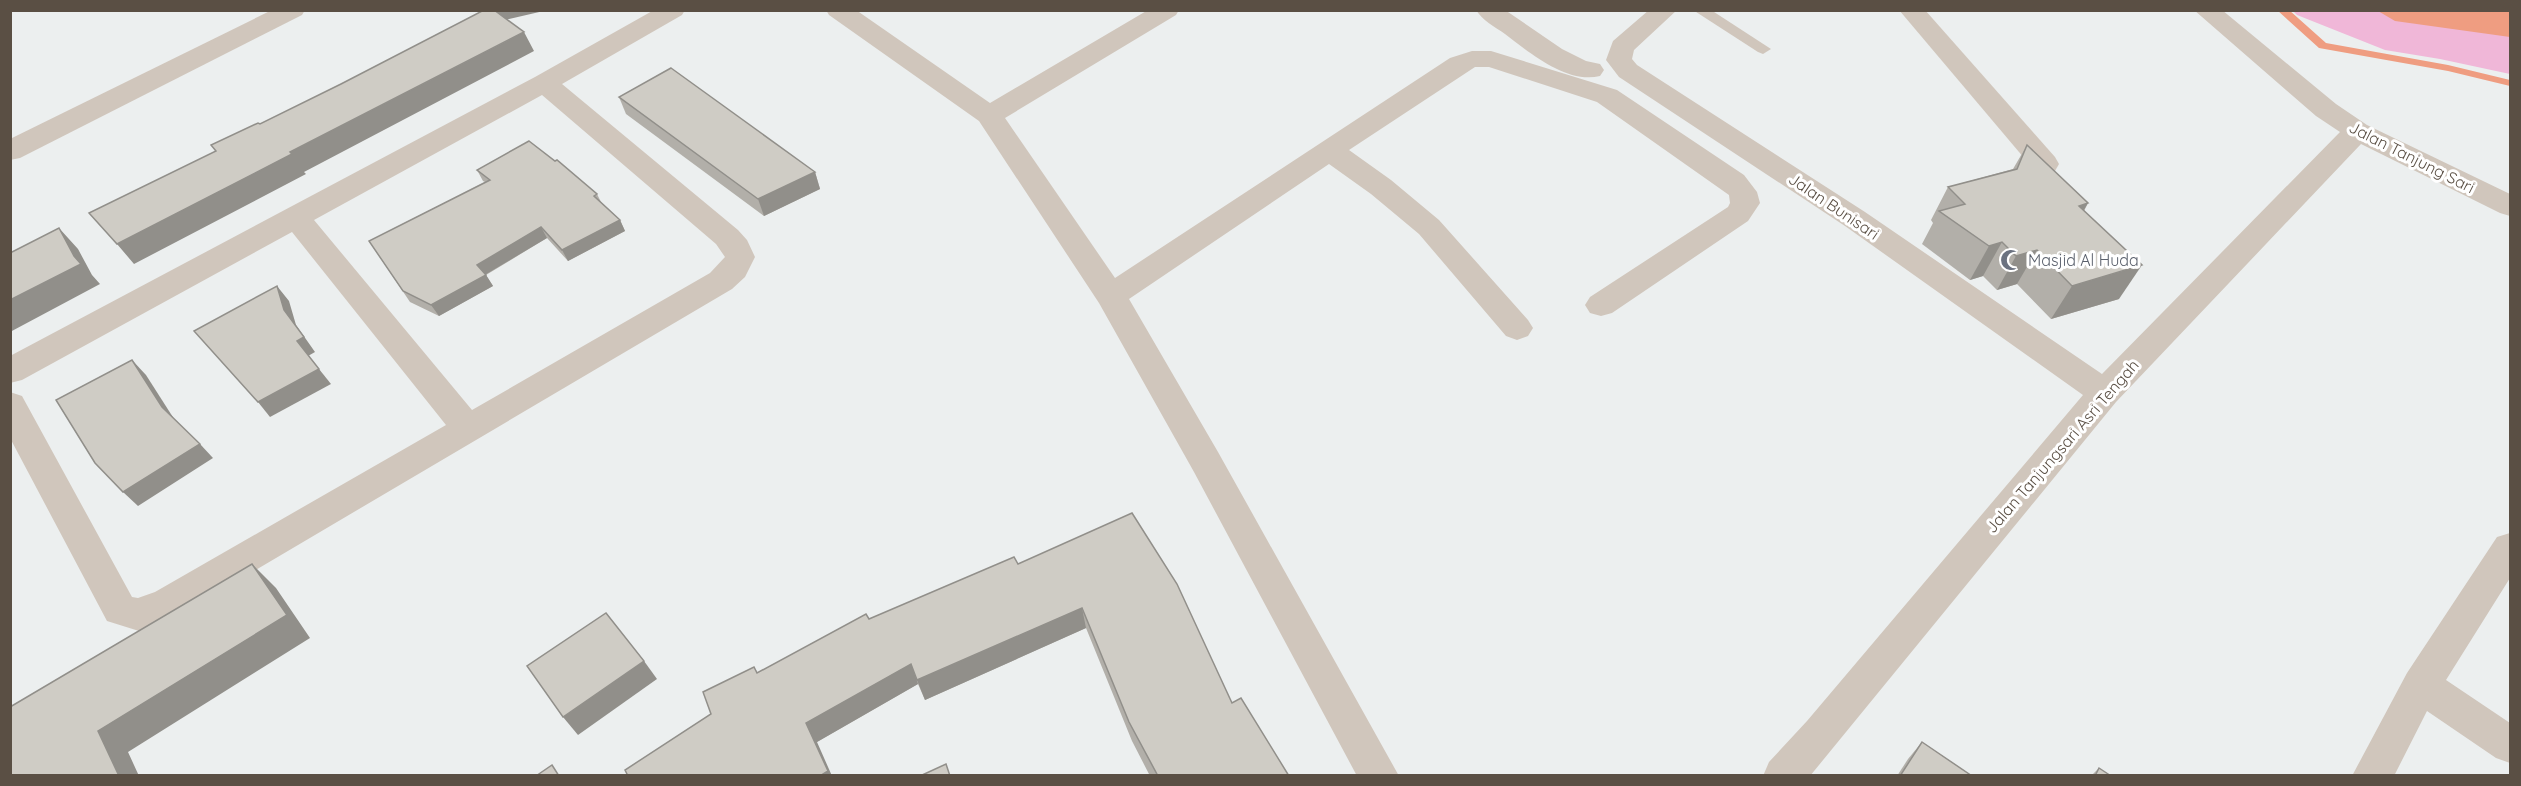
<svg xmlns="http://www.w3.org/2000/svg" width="2521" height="786" font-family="Quicksand,sans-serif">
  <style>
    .green { fill: #f0b7d8 }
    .water { fill: #ef9d81 }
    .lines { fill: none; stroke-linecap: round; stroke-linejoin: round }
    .stream { fill: #ef9d81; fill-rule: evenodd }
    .service { fill: #d0c6bc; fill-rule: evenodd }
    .minor { fill: #d0c6bc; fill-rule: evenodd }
    .wall { fill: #b2afa9 }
    .shaded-wall { fill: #918f8a }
    .building { fill: #cfccc5; stroke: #918f8a; stroke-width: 1.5 }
    .labels { text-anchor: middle; stroke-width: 6; stroke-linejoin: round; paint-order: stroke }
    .street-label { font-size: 16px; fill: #5a4f44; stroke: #fff }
    .worship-label { font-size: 16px; fill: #5b616d; stroke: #fff; text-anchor: start }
  </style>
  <rect width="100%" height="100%" fill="#ecefef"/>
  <polygon class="green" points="2293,11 2510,11 2510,74 2440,59 2385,50 2297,15"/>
  <polygon class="water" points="2378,11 2510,11 2510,37 2395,21"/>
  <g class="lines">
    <polygon class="stream" points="2277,10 2289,10 2326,43 2448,65 2510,80 2510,86 2448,71 2319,48"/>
    <polygon class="service" points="1693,10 1711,10 1771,49 1763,54 1758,52"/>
    <g class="minor">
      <polygon points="272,10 305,10 302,15 20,158 10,160 10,139"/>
      <path d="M 654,10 L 685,10 L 682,15 L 562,84 L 738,230 L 747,240 L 755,257 L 745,277 L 732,289 L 181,614 L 139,631 L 107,621 L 10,438 L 10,392 L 22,396 L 132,597 L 138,598 L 155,592 L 446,425 L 292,232 L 22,380 L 10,383 L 10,356 L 535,77 ZM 542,95 L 716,244 L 725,257 L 710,273 L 472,410 L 314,220 Z"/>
      <polygon points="826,10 856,10 990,103 1148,10 1179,10 1176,15 1005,118 1115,278 1450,58 1472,51 1491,51 1617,90 1744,175 1757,192 1760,203 1748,221 1612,313 1601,316 1590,313 1585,305 1590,297 1728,207 1730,203 1729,195 1597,102 1489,67 1475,67 1349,150 1391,180 1439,220 1528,320 1533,328 1528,336 1517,340 1506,336 1419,234 1371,194 1329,164 1129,299 1218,452 1399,776 1357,776 1194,472 1099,303 979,121 829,15"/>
      <path d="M 1476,10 L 1505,10 L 1562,49 L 1586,61 L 1600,64 L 1604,70 L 1600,76 C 1567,84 1530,53 1505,34 C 1495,27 1482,20 1476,10 Z"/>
      <polygon points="1649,10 1677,10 1634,50 1632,59 1637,65 1865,212 2102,374 2340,132 2316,116 2194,10 2222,10 2336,104 2367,125 2510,194 2510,216 2500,213 2361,144 2116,402 1810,776 1763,776 1769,762 1807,721 2083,395 1845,226 1619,77 1606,60 1613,41"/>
      <polygon points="1899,10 1925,10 2055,157 2059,164 2055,171 2045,173 2035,171"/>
      <polygon points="2510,533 2510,578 2446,680 2510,723 2510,763 2496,758 2427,711 2394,776 2352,776 2407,673 2497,537"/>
    </g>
  </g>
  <g class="wall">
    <polygon points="619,97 815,172 820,189 764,216 626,114"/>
    <polygon points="2027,145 2088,203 2084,211 2119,299 2051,319 2017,284 1997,290 1983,276 1970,280 1922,244 1933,223 1931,220 1948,187 2013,169"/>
    <polygon points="477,170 597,194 601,202 620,220 625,231 568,261 547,238 486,275 493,286 439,316 410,302 369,241 485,182 483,181"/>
    <polygon points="1018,564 1232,703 1289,776 1150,776 1132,741 1086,628 925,700 918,684 817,742 711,714 754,667 758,673 869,619"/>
    <polygon points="1922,742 1972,776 1897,776 1908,759"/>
    <polygon points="2099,768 2111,776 2091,776"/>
  </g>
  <g class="shaded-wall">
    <polygon points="490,10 548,10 496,22"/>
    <polygon points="524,32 534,51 304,172 306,174 134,264 117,244 290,152"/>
    <polygon points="815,172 820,189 764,216 758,199"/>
    <polygon points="2088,203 2068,237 2079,206"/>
    <polygon points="620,220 625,231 568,261 562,250"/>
    <polygon points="541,227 547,238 483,276 477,265"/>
    <polygon points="59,228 78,249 92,275 100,284 10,332 10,300 74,256"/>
    <polygon points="2002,242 1983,276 1970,280 1989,246"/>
    <polygon points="2037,250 2017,284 1997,290 2016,256"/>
    <polygon points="2142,265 2119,299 2051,319 2072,286"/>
    <polygon points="486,275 493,286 439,316 431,305"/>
    <polygon points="277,286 289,301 296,325 315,352 308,356 297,341 284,310"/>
    <polygon points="132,360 146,375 176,422 162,407"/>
    <polygon points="319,369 331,384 270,417 258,402"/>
    <polygon points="200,444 213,458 138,506 123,492"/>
    <polygon points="252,564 276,588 310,638 128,752 139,776 119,776 98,731"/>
    <polygon points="1082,608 1086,628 925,700 917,680"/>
    <polygon points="644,661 657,679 578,735 563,717"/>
    <polygon points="911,664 918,684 817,742 832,776 820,776 806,723"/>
  </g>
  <g class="building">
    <polygon points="484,10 494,10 524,32 290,152 292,154 117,244 89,213 216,151 211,145 258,123 260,124 341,84"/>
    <polygon points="671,68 815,172 758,199 619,97"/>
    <polygon points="529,141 555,161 557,160 597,194 594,196 620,220 562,250 541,227 477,265 486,275 431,305 403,291 369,241 490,180 477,170"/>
    <polygon points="2027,145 2088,203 2079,206 2142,265 2072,286 2037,250 2016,256 2002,242 1989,246 1939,211 1965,204 1948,187 2017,169"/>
    <polygon points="59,228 74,256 81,264 10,300 10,253"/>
    <polygon points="277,286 284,310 304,337 297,341 319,369 258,402 194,331"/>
    <polygon points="132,360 162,407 200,444 123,492 95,463 56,400"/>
    <polygon points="1132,513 1177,584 1232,703 1241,698 1289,776 1158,776 1129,722 1082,608 917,680 911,664 806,723 828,771 820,776 628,776 625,770 711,714 703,692 754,667 757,673 866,614 869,619 1014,557 1018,564"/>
    <polygon points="252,564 287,615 98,731 119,776 10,776 10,707"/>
    <polygon points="606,613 644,661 563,717 527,666"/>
    <polygon points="1922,742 1972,776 1900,776"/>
    <polygon points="946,764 950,776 920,776"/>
    <polygon points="552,765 559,776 536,776"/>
    <polygon points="2099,768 2111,776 2095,776"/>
  </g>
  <defs>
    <symbol id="mosque-bare" viewBox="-9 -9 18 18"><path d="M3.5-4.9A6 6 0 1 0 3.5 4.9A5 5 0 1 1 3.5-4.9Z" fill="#6b7280" stroke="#fff" stroke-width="2.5" paint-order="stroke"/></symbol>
  </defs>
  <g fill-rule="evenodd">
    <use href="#mosque-bare" x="1996" y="245" width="30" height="30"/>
  </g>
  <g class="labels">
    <g class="street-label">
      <text transform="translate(2412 157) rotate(27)" y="6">Jalan Tanjung Sari</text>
      <text transform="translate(1834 206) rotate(34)" y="6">Jalan Bunisari</text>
      <text transform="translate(2062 446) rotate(-49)" y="6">Jalan Tanjungsari Asri Tengah</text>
    </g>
    <g class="worship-label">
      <text x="2028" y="266">Masjid Al Huda</text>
    </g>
  </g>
  <rect width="2521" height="786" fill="none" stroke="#5a4f44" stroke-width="24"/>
</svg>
